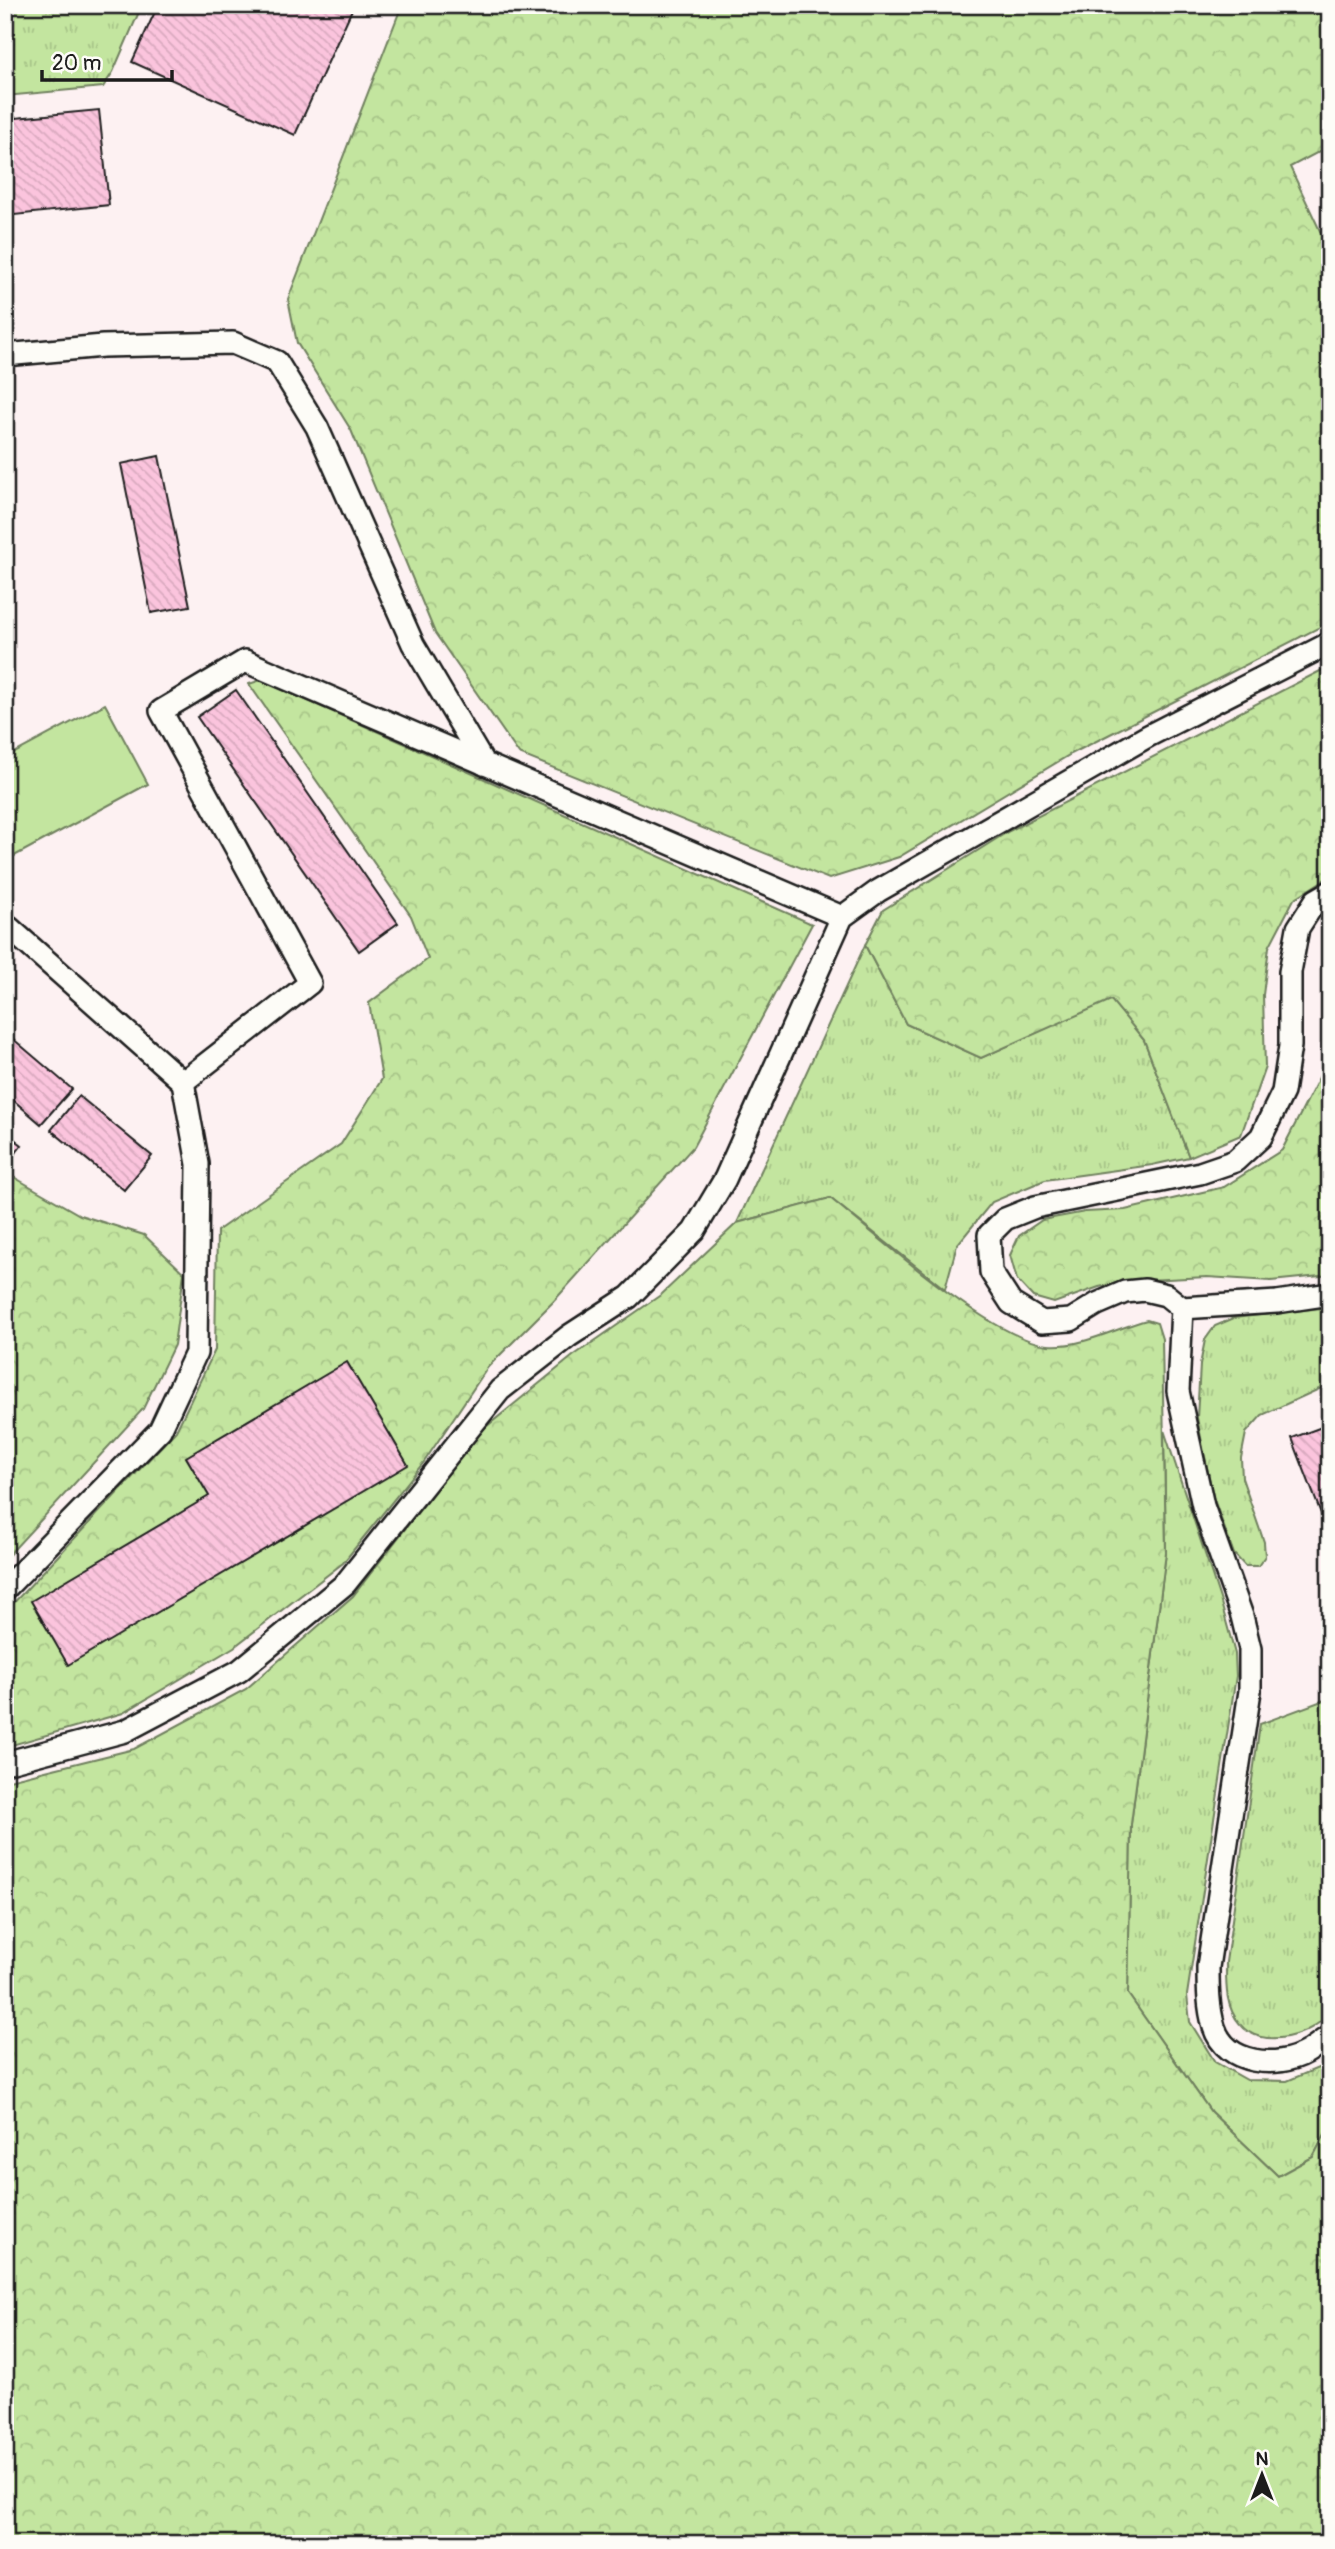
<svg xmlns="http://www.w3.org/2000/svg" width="1335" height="2549" font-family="Pangolin,sans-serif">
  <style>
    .grass { fill: url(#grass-tufts); stroke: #70805e; stroke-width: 2 }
    .forest { fill: url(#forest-crowns); stroke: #70805e; stroke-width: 2 }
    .garden { fill: #c3e59f; stroke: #70805e; stroke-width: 2 }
    .building { fill: url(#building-back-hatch); stroke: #1c1c1c; stroke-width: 2 }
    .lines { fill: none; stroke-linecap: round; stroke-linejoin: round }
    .lane-casing { stroke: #1c1c1c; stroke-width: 26 }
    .lane { stroke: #fdfcf7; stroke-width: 21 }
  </style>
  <defs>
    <pattern id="grass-tufts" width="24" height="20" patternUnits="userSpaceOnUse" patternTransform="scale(1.75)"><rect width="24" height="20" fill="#c3e59f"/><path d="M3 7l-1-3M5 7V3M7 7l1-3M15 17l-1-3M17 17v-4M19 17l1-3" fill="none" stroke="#a7c488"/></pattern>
    <pattern id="forest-crowns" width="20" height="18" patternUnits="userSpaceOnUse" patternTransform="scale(1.75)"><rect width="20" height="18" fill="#c3e59f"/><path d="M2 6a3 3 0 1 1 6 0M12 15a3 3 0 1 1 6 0" fill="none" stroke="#a7c488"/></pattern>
    <pattern id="building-back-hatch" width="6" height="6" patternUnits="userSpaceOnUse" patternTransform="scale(1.75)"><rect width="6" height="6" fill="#fbc4dd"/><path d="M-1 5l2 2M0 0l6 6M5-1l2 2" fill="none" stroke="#d7a8bd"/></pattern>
  </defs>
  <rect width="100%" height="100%" fill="#fdf1f2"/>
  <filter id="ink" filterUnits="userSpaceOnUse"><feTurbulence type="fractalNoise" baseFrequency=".0143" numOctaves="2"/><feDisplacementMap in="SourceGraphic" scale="14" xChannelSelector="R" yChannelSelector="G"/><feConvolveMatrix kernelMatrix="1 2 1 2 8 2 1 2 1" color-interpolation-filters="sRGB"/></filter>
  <g filter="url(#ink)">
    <g class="grass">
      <polygon points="5,5 142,5 113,72 103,87 5,96"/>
      <polygon points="865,945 906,1024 981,1058 1111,999 1144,1040 1189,1157 1152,1165 1045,1180 992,1202 957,1245 945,1289 830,1198 737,1223"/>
      <polygon points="1330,1307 1330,1384 1262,1415 1246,1433 1241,1458 1242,1478 1264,1542 1265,1556 1258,1566 1245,1566 1234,1554 1213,1497 1197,1418 1200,1365 1205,1340 1215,1326 1234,1318"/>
      <polygon points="1164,1430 1220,1599 1235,1654 1236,1676 1187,1995 1190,2022 1215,2062 1247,2080 1287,2081 1330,2063 1330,2125 1313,2157 1278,2176 1211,2112 1128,1994 1131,1824 1166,1553"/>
      <path d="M 1330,1698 L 1330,2011 C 1314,2036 1261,2051 1240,2024 C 1225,2007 1226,1984 1226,1962 L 1260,1724 Z"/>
    </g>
    <g class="forest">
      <polygon points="402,5 1330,5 1330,146 1290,167 1330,252 1330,622 1071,754 899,857 829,879 519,754 435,633 351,430 297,343 288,299"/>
      <polygon points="1330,666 1330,876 1294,899 1269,947 1263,995 1265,1067 1241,1135 1189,1157 1144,1040 1111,1000 981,1058 906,1024 865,945 883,910 1009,831"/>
      <polygon points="261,680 812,924 693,1147 553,1302 488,1367 424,1462 343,1563 234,1647 123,1713 5,1747 5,1612 176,1431 215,1350 217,1231 341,1144 382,1079 369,1003 428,959 411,916 249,684"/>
      <polygon points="1330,1056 1330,1275 1271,1281 1207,1277 1128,1281 1099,1287 1054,1303 1033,1297 1017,1280 1010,1255 1019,1236 1042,1220 1085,1212 1125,1210 1224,1187 1282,1150"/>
      <polygon points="5,1172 80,1215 144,1235 184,1273 174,1345 143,1409 5,1559"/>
      <path d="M 830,1198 C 876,1235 993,1340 1048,1345 C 1081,1348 1116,1328 1147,1320 L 1157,1323 L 1162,1339 L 1166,1553 L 1131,1824 L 1128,1994 L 1211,2112 L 1278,2176 L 1313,2157 L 1330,2125 L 1330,2544 L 5,2544 L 5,1864 L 12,1830 L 5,1829 L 5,1781 L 134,1749 L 246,1689 L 353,1596 L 481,1431 L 573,1356 L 662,1294 L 737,1223 Z"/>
    </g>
    <polygon class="garden" points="105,704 148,784 5,861 5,758"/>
    <g class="building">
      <polygon points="158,5 354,5 295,135 132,62"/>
      <polygon points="99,110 109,205 5,216 5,119"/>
      <polygon points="159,456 190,606 151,613 121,464"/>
      <polygon points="236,690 398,923 359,951 197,717"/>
      <polygon points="5,1032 72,1089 41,1124 5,1093"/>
      <polygon points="79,1096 152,1156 124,1190 51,1130"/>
      <polygon points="5,1132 22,1145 5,1167"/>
      <polygon points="347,1362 408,1465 68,1665 31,1601 209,1496 186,1457"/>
      <polygon points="1330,1424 1330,1537 1292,1438"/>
    </g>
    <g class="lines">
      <defs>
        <g id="lane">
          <polyline points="5,355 103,346 233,343 277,362 317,427 413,644 484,764"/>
          <path d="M 1330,892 L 1316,900 L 1298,928 L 1290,972 L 1290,1046 L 1283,1092 L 1261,1137 L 1235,1161 L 1200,1173 L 1035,1207 L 1005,1219 L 989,1235 L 991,1272 L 1011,1303 L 1042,1322 L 1071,1320 L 1097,1304 L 1125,1292 L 1145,1290 L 1166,1295 L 1182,1308 L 1178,1391 L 1203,1506 L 1242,1616 L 1250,1649 L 1250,1691 L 1208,1967 C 1208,1986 1208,2007 1214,2027 C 1226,2065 1277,2069 1307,2052 C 1315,2047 1322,2041 1330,2036"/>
          <polyline points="5,924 183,1082 310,983 161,711 245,661 842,917"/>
          <polyline points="1182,1308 1277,1302 1330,1294"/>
          <polyline points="5,1589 160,1430 196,1353 198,1164 183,1082"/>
          <polyline points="5,1763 125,1731 239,1671 345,1584 500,1390 569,1336 629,1297 694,1231 725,1179 842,917 878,891 1148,736 1330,643"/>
        </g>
      </defs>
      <use href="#lane" class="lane-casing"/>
      <use href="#lane" class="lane"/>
    </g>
  </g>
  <rect width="1335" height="2549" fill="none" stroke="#fdfcf7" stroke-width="28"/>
  <rect x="14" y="14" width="1307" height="2521" fill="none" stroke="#1c1c1c" stroke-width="2.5" filter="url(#ink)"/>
  <g transform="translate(1262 2475)" stroke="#fdfcf7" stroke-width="5" paint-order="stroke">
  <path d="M0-5L12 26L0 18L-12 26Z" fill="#1c1c1c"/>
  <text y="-10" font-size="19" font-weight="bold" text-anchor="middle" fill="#1c1c1c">N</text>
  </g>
  <path d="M42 70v10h130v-10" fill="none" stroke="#1c1c1c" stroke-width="3.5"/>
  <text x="52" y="70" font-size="21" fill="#1c1c1c" stroke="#fdfcf7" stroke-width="5" paint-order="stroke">20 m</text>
</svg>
